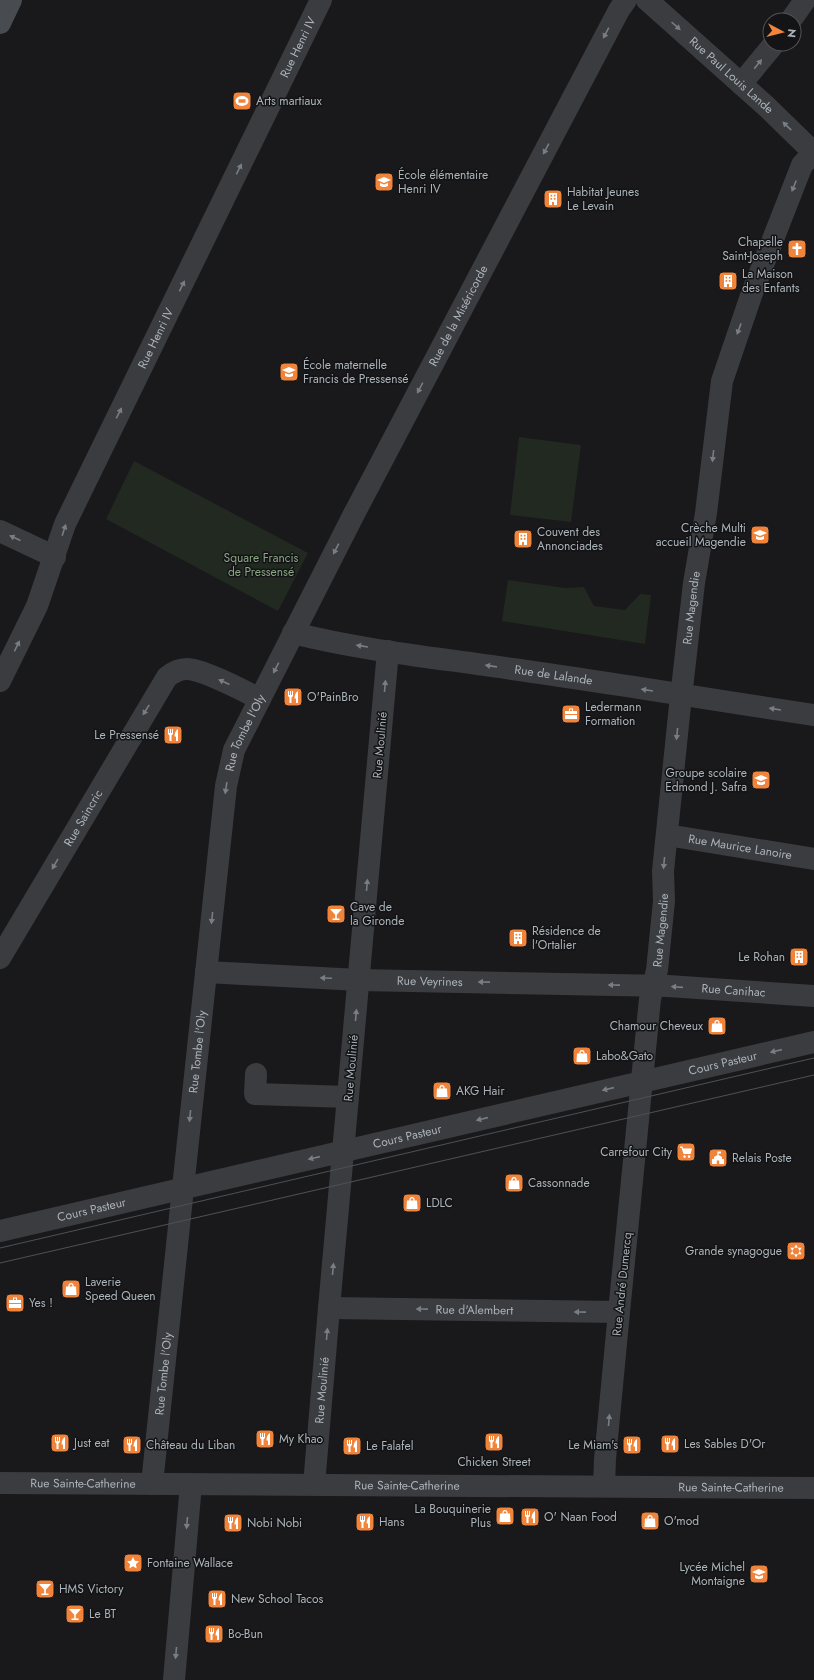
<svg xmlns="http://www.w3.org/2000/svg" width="814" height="1680" font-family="Jost,sans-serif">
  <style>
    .green { fill: #212920 }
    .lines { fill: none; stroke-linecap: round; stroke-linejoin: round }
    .pedestrian { stroke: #3a3c40; stroke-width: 22 }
    .minor { stroke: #3a3c40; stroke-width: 22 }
    .tertiary { stroke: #3a3c40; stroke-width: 22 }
    .secondary { stroke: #484c50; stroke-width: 22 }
    .tram { stroke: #4d5155; stroke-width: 1 }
    .oneway { fill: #787e83 }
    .labels { text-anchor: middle; stroke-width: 3; stroke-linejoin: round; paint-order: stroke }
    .street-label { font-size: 12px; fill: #abb4ba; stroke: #141416 }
    .poi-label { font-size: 12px; fill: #abb4ba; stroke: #141416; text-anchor: start }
    .park-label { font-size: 12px; fill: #89a582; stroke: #141416 }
  </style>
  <rect width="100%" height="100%" fill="#19191b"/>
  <g class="green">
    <polygon points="519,437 581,445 571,522 510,515"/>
    <polygon points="134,461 308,553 278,611 106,519"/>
    <polygon points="508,580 565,588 584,587 594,606 625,610 640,594 651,595 645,644 502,621"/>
  </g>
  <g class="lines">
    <g class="pedestrian">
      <path id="s1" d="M 354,514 L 619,10 L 626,0"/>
      <polyline points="256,1074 255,1094 348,1097"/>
      <path id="s2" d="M 0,1483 L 814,1488"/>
      <path id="s3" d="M 152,1484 L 183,1188"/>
      <path id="s4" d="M 314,1485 L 329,1308"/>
      <polyline points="604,1486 605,1459 619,1312"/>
      <polyline points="174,1680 191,1484"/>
    </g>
    <g class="minor">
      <polyline points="791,20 805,0"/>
      <polyline points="741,84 774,44"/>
      <polyline points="0,531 55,557"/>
      <path id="s5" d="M 293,633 C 365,651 439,658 512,669 C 613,683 713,700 814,715"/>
      <path id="s6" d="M 388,651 L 329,1308 L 619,1312 L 650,999 L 657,970 L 664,901 L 663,871 L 679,715 L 694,583 L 706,513 L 722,381 L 752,293 L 802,165 L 813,153"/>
      <path id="s7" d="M 0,681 L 37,606 L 65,524 L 321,0"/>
      <path id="s8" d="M 667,835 L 814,859"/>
      <path id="s9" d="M 0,958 L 167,677 C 172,673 179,669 187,669 C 202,669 244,691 260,699"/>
      <path id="s10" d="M 206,972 L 359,980 L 668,986 L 814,996"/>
      <path id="s11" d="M 183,1188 L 226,786 L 234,750 L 354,514"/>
    </g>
    <g class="tertiary">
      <path id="s12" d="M 647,0 L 767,107 L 814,153"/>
      <path id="s13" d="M 0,1231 L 814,1042"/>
    </g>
    <polyline class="secondary" points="0,23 11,0"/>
    <g class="tram">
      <polyline points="0,1248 814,1058"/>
      <polyline points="0,1263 814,1075"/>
    </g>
  </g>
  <defs><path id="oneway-solid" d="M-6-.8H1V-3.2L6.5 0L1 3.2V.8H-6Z"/></defs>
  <g class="oneway">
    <use href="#oneway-solid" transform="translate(676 26) rotate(42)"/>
    <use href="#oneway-solid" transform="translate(606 33) rotate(118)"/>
    <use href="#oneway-solid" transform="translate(758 64) rotate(-51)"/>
    <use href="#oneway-solid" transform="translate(787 126) rotate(-136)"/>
    <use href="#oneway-solid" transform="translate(546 149) rotate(118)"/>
    <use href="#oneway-solid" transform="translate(239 169) rotate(-64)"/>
    <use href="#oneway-solid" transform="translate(794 186) rotate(112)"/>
    <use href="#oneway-solid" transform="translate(182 286) rotate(-64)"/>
    <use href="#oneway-solid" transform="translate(739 329) rotate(110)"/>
    <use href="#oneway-solid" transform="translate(420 388) rotate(118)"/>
    <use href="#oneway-solid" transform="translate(119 413) rotate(-63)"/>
    <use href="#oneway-solid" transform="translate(713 456) rotate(96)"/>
    <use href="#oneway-solid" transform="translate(64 530) rotate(-72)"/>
    <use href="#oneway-solid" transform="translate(15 538) rotate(-156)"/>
    <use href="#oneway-solid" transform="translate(336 549) rotate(117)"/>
    <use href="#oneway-solid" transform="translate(17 646) rotate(-64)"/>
    <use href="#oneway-solid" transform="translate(362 646) rotate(-171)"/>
    <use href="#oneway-solid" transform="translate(491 666) rotate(-172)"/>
    <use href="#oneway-solid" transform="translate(276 668) rotate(117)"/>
    <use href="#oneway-solid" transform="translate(224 682) rotate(-156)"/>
    <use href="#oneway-solid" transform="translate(385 686) rotate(-85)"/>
    <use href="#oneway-solid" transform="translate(647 690) rotate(-171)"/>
    <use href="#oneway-solid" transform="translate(775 709) rotate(-171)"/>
    <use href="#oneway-solid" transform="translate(146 710) rotate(122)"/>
    <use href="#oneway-solid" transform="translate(677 734) rotate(96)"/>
    <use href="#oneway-solid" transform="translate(226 788) rotate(99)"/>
    <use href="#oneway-solid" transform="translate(664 863) rotate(96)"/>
    <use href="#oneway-solid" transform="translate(55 864) rotate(120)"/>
    <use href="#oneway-solid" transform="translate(367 885) rotate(-85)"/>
    <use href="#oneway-solid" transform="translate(212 918) rotate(96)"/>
    <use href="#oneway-solid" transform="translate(326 978) rotate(-178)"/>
    <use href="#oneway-solid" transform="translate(484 982) rotate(-179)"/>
    <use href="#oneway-solid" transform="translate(614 985) rotate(-179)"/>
    <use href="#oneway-solid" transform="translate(677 987) rotate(-176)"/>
    <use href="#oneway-solid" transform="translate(356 1015) rotate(-85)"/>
    <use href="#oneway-solid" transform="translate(776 1051) rotate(167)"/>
    <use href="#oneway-solid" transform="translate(608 1089) rotate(167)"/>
    <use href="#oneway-solid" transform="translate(190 1116) rotate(96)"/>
    <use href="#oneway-solid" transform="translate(482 1119) rotate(167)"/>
    <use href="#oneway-solid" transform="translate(314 1158) rotate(167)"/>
    <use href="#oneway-solid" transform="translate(333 1269) rotate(-85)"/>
    <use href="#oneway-solid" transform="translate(422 1309) rotate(-179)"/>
    <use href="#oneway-solid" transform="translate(580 1312) rotate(-179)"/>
    <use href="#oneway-solid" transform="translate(327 1334) rotate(-85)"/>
    <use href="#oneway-solid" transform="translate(609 1420) rotate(-85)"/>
    <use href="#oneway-solid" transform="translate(187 1523) rotate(95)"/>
    <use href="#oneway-solid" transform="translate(176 1653) rotate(95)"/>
  </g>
  <defs>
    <symbol id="stadium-square" viewBox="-11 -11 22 22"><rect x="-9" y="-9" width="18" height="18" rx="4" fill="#f1843b" stroke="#141416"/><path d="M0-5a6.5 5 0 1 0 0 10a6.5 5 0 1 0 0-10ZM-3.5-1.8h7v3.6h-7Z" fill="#fff"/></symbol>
    <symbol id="school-square" viewBox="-11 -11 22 22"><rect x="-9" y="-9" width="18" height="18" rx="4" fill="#f1843b" stroke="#141416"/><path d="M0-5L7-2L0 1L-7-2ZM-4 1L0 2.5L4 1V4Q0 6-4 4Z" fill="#fff"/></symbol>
    <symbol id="building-square" viewBox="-11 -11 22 22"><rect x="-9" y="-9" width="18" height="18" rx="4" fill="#f1843b" stroke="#141416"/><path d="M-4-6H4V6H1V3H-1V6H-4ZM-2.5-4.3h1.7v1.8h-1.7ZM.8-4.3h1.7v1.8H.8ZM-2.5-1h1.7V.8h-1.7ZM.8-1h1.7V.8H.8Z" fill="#fff"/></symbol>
    <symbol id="church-square" viewBox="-11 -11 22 22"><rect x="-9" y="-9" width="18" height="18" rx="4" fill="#f1843b" stroke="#141416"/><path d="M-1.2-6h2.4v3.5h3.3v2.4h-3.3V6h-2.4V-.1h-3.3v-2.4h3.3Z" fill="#fff"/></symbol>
    <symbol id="restaurant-square" viewBox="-11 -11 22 22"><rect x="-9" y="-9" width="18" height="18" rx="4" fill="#f1843b" stroke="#141416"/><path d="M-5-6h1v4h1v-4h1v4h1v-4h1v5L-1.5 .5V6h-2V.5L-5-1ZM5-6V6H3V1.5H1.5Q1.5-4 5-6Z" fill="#fff"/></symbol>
    <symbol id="office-square" viewBox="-11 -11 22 22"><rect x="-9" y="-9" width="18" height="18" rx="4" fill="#f1843b" stroke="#141416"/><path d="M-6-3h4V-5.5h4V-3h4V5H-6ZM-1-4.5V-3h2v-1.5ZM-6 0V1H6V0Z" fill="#fff"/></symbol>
    <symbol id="bar-square" viewBox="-11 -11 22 22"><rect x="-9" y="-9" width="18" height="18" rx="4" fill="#f1843b" stroke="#141416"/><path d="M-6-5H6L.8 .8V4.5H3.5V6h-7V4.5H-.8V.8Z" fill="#fff"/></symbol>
    <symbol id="shop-square" viewBox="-11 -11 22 22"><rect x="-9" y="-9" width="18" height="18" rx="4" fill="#f1843b" stroke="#141416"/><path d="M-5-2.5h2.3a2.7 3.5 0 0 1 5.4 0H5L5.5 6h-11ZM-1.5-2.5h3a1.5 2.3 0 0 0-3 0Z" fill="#fff"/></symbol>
    <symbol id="supermarket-square" viewBox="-11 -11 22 22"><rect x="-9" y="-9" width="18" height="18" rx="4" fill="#f1843b" stroke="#141416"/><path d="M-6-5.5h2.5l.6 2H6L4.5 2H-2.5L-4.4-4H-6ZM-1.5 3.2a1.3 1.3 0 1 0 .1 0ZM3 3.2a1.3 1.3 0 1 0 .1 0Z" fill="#fff"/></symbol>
    <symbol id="civic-square" viewBox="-11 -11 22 22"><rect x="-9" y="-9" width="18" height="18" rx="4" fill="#f1843b" stroke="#141416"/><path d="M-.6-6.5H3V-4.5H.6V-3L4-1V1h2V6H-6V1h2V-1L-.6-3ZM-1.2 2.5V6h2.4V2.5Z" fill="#fff"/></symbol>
    <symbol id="synagogue-square" viewBox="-11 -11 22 22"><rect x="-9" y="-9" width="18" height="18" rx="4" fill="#f1843b" stroke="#141416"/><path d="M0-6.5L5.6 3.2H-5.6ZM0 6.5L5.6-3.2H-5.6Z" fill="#fff"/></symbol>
    <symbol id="sight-square" viewBox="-11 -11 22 22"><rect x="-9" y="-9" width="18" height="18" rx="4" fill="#f1843b" stroke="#141416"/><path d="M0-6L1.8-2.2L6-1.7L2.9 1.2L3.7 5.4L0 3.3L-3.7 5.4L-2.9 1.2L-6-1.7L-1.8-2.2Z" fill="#fff"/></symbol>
  </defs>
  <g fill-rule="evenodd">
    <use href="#stadium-square" x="231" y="90" width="22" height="22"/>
    <use href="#school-square" x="373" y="171" width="22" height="22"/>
    <use href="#building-square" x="542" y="188" width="22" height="22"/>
    <use href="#church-square" x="786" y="238" width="22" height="22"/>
    <use href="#building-square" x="717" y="270" width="22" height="22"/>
    <use href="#school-square" x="278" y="361" width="22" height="22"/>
    <use href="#school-square" x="749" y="524" width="22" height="22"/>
    <use href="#building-square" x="512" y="528" width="22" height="22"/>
    <use href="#restaurant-square" x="282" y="686" width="22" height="22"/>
    <use href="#office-square" x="560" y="703" width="22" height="22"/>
    <use href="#restaurant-square" x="162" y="724" width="22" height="22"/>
    <use href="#school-square" x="750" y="769" width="22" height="22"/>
    <use href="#bar-square" x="325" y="903" width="22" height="22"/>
    <use href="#building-square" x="507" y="927" width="22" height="22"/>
    <use href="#building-square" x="788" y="946" width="22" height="22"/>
    <use href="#shop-square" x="706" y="1015" width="22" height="22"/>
    <use href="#shop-square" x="571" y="1045" width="22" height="22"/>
    <use href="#shop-square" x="431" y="1080" width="22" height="22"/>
    <use href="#supermarket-square" x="675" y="1141" width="22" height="22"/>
    <use href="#civic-square" x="707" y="1147" width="22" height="22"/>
    <use href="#shop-square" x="503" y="1172" width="22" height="22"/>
    <use href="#shop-square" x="401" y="1192" width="22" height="22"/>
    <use href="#synagogue-square" x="785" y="1240" width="22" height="22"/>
    <use href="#shop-square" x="60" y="1278" width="22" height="22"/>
    <use href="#office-square" x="4" y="1292" width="22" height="22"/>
    <use href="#restaurant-square" x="254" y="1428" width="22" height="22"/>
    <use href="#restaurant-square" x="483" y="1431" width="22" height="22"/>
    <use href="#restaurant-square" x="49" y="1432" width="22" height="22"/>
    <use href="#restaurant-square" x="659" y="1433" width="22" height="22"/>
    <use href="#restaurant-square" x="121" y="1434" width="22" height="22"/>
    <use href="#restaurant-square" x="621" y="1434" width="22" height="22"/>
    <use href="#restaurant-square" x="341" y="1435" width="22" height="22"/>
    <use href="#shop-square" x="494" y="1505" width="22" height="22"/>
    <use href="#restaurant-square" x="519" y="1506" width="22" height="22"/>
    <use href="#shop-square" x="639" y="1510" width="22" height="22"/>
    <use href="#restaurant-square" x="354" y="1511" width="22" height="22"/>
    <use href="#restaurant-square" x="222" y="1512" width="22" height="22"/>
    <use href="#sight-square" x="122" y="1552" width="22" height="22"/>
    <use href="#school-square" x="748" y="1563" width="22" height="22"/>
    <use href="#bar-square" x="34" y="1578" width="22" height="22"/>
    <use href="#restaurant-square" x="206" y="1588" width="22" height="22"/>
    <use href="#bar-square" x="64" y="1603" width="22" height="22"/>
    <use href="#restaurant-square" x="203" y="1623" width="22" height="22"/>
  </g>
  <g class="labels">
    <g class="street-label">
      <text dy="4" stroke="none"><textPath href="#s7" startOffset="701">Rue Henri IV</textPath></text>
      <text dy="4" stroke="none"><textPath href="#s12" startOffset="113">Rue Paul Louis Lande</textPath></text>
      <text dy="4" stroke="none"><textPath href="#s1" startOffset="224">Rue de la Miséricorde</textPath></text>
      <text dy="4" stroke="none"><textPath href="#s7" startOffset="377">Rue Henri IV</textPath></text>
      <text dy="4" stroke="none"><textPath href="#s6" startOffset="1658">Rue Magendie</textPath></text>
      <text dy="4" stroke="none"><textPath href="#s5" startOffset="264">Rue de Lalande</textPath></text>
      <text dy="4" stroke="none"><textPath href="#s11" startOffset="461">Rue Tombe l'Oly</textPath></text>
      <text transform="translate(380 745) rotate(-85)" y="4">Rue Moulinié</text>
      <text dy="4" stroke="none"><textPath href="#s9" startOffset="163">Rue Saincric</textPath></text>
      <text dy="4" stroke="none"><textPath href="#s8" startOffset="74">Rue Maurice Lanoire</textPath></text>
      <text dy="4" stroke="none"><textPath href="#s6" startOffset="1334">Rue Magendie</textPath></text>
      <text dy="4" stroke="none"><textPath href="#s10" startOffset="224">Rue Veyrines</textPath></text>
      <text dy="4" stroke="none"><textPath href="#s10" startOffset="528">Rue Canihac</textPath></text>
      <text dy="4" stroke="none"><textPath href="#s11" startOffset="137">Rue Tombe l'Oly</textPath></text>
      <text dy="4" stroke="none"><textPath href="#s13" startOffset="742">Cours Pasteur</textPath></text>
      <text transform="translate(351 1068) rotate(-85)" y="4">Rue Moulinié</text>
      <text dy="4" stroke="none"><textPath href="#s13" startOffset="418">Cours Pasteur</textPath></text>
      <text dy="4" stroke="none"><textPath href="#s13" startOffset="94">Cours Pasteur</textPath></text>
      <text transform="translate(622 1284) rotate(-84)" y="4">Rue André Dumercq</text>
      <text dy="4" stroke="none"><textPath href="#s6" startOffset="805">Rue d'Alembert</textPath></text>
      <text dy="4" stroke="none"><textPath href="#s3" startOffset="111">Rue Tombe l'Oly</textPath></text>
      <text dy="4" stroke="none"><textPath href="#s4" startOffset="95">Rue Moulinié</textPath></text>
      <text dy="4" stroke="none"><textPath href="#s2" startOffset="83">Rue Sainte-Catherine</textPath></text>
      <text dy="4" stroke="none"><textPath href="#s2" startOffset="407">Rue Sainte-Catherine</textPath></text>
      <text dy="4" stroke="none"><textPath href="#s2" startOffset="731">Rue Sainte-Catherine</textPath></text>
    </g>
    <g class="poi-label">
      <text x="256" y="105">Arts martiaux</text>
      <text x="398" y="179">École élémentaire<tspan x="398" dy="14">Henri IV</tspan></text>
      <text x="567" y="196">Habitat Jeunes<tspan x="567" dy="14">Le Levain</tspan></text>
      <text x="783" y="246" text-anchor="end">Chapelle<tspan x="783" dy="14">Saint-Joseph</tspan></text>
      <text x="742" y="278">La Maison<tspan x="742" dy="14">des Enfants</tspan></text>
      <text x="303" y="369">École maternelle<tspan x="303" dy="14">Francis de Pressensé</tspan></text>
      <text x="746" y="532" text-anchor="end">Crèche Multi<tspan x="746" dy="14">accueil Magendie</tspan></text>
      <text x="537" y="536">Couvent des<tspan x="537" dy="14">Annonciades</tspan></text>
      <text x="307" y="701">O'PainBro</text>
      <text x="585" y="711">Ledermann<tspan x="585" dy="14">Formation</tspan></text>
      <text x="159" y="739" text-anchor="end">Le Pressensé</text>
      <text x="747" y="777" text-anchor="end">Groupe scolaire<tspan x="747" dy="14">Edmond J. Safra</tspan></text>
      <text x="350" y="911">Cave de<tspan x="350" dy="14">la Gironde</tspan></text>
      <text x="532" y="935">Résidence de<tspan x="532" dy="14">l'Ortalier</tspan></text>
      <text x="785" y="961" text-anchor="end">Le Rohan</text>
      <text x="703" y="1030" text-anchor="end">Chamour Cheveux</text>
      <text x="596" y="1060">Labo&amp;Gato</text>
      <text x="456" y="1095">AKG Hair</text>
      <text x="672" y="1156" text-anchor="end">Carrefour City</text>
      <text x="732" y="1162">Relais Poste</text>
      <text x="528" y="1187">Cassonnade</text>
      <text x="426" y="1207">LDLC</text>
      <text x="782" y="1255" text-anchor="end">Grande synagogue</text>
      <text x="85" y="1286">Laverie<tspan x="85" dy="14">Speed Queen</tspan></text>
      <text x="29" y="1307">Yes !</text>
      <text x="279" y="1443">My Khao</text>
      <text x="74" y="1447">Just eat</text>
      <text x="684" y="1448">Les Sables D'Or</text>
      <text x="146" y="1449">Château du Liban</text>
      <text x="618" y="1449" text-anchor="end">Le Miam's</text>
      <text x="366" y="1450">Le Falafel</text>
      <text x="494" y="1466" text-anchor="middle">Chicken Street</text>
      <text x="491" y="1513" text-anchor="end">La Bouquinerie<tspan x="491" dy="14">Plus</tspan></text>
      <text x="544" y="1521">O' Naan Food</text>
      <text x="664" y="1525">O'mod</text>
      <text x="379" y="1526">Hans</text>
      <text x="247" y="1527">Nobi Nobi</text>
      <text x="147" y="1567">Fontaine Wallace</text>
      <text x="745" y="1571" text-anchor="end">Lycée Michel<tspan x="745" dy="14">Montaigne</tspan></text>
      <text x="59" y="1593">HMS Victory</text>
      <text x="231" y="1603">New School Tacos</text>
      <text x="89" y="1618">Le BT</text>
      <text x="228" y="1638">Bo-Bun</text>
    </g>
    <g class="park-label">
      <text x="261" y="562">Square Francis<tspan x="261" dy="14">de Pressensé</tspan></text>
    </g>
  </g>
  <g transform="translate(782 32) rotate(97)"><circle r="19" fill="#141416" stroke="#505458"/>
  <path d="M0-3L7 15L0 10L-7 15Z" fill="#f1843b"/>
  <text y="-6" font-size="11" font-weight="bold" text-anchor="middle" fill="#abb4ba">N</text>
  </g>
</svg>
